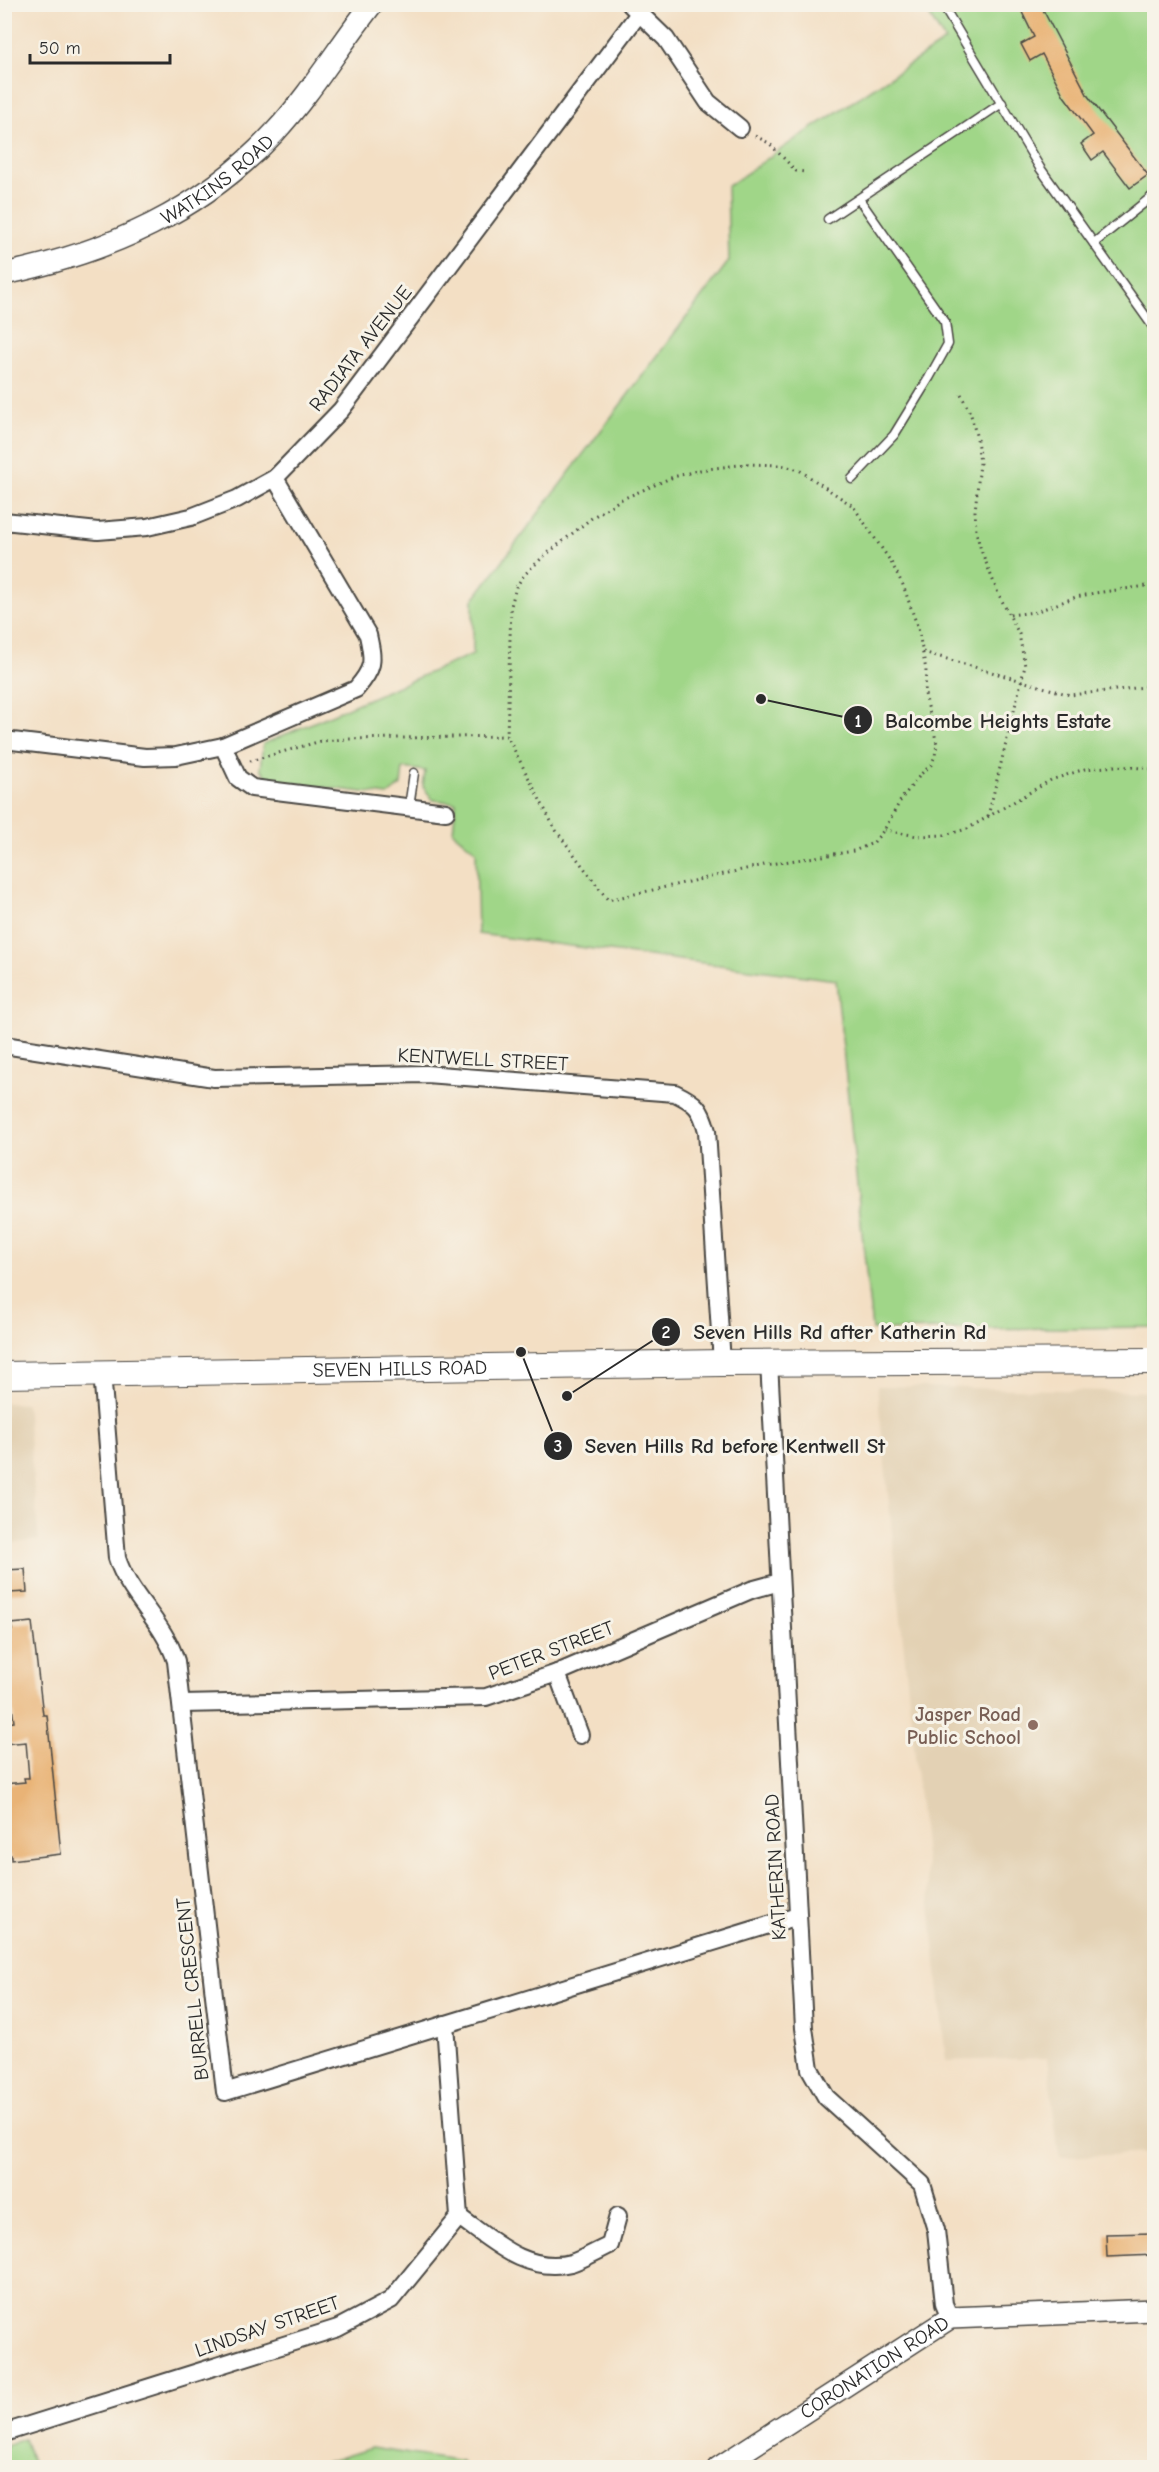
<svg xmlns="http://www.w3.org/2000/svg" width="1159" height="2472" font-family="'Comic Neue',sans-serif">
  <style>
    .built { fill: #e3d1b4 }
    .green { fill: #a0d688; stroke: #66805a; stroke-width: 1.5 }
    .building { fill: #e9b376 }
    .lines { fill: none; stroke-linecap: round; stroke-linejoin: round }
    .service-casing { stroke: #494642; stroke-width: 11 }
    .minor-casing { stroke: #494642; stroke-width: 20 }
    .tertiary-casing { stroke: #494642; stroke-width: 24 }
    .primary-casing { stroke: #494642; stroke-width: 28 }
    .path { stroke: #494642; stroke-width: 3; stroke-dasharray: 1.5 4.5; stroke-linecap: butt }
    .service { stroke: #fff; stroke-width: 8 }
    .minor { stroke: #fff; stroke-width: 16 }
    .tertiary { stroke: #fff; stroke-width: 21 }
    .primary { stroke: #fff; stroke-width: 26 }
    .education-dot { fill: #8d6e63; stroke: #f7f3e8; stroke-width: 2 }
    .labels { text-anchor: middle; stroke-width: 6; stroke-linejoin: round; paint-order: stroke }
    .street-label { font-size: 20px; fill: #2b2b2b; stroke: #f7f3e8 }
    .education-label { font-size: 20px; font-weight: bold; fill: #785e54; stroke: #f7f3e8; text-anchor: end }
    .leader { fill: none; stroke: #2b2b2b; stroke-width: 2 }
    .callout-dot { fill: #2b2b2b; stroke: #f7f3e8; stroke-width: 2 }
    .mark-label { font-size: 18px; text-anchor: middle; font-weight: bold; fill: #fff }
    .callout-label { font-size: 21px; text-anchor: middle; font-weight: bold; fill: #2b2b2b; stroke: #f7f3e8; stroke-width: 6; stroke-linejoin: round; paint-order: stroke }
  </style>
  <rect width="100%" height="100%" fill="#f7f3e8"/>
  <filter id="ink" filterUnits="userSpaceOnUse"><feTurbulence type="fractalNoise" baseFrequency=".0167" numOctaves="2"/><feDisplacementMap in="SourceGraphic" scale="12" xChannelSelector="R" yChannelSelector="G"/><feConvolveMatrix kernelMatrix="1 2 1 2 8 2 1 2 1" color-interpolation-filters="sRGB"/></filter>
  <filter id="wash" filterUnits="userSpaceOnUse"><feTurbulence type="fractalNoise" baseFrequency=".008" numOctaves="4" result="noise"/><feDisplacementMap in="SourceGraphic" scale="24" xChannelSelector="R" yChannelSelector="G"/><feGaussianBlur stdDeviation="1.35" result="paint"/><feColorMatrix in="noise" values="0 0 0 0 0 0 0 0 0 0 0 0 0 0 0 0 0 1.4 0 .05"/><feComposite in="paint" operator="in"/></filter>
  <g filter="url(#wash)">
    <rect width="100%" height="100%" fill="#f3dfc4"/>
    <g class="built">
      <polygon points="877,1386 1154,1392 1154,2153 1059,2157 1047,2058 946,2061"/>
      <polygon points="5,1403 26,1404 39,1540 5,1544"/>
    </g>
    <g class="green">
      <polygon points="923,5 1154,5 1154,1327 872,1330 836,980 478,934 476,851 453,832 456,803 433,800 423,787 425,771 403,768 401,785 388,795 271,781 260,769 263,744 473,654 473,600 729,261 727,187 794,140 945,41"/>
      <polygon points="24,2439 34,2467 5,2467 5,2446"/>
      <polygon points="371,2448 462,2462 465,2467 311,2467"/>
    </g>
    <g id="blocks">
      <g class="building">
        <polygon points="1018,4 1040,4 1088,96 1148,175 1130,188 1103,152 1092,160 1081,144 1093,135 1064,96 1042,54 1030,61 1021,44 1034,37"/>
        <polygon points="25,1569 27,1592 8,1593 8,1588 4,1588 4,1570"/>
        <polygon points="32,1622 43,1715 47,1715 61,1854 11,1860 11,1855 4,1856 4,1784 25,1782 24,1778 29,1778 26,1742 4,1744 4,1723 14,1722 10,1691 4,1692 4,1630 12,1630 11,1624"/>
        <polygon points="1155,2233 1155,2255 1107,2257 1106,2234"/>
      </g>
    </g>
  </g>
  <g filter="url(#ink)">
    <use href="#blocks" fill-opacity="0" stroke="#494642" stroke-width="1.5"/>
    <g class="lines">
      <defs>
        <g id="service">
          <polyline points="942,4 1040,168 1154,328"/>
          <polyline points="828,219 1002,103"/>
          <polyline points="1094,243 1154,195"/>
          <polyline points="852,479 894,435 929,378 948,344 945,322 859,199"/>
          <polyline points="409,807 414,773"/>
        </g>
        <g id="minor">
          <polyline points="630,4 666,39 708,102 740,128"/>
          <polyline points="4,521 98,531 147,527 191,517 237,499 275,478 341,410 640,12"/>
          <path d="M 4,740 L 145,757 L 176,756 L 223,746 L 356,689 C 374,668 374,662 368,635 L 275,478"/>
          <polyline points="223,746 238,778 252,788 446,812"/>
          <path d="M 4,1045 L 214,1078 L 426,1074 L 675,1093 C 696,1103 701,1108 707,1131 L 722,1363"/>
          <polyline points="769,1362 804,2028 810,2069 826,2097 922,2184 936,2230 944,2304 950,2318"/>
          <path d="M 102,1372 L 117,1558 C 129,1596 164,1622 176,1661 L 225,2092 L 798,1916"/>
          <polyline points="557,1673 580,1735"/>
          <polyline points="182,1704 486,1697 557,1673 751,1590 780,1582"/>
          <path d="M 459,2217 C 492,2240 526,2274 571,2263 C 584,2259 597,2251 610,2245 L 618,2216"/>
          <polyline points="4,2433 338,2328 391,2300 459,2217 445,2024"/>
        </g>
        <g id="tertiary">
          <path id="s1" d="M 4,274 C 109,252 202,211 275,132 C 312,92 339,46 372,4"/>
          <path id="s2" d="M 718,2468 L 950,2318 L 1154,2310"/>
        </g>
        <g id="primary">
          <path id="s3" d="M 4,1375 L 722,1363 L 1154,1361"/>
        </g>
      </defs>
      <use href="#service" class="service-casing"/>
      <use href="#minor" class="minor-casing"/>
      <use href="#tertiary" class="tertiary-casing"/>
      <use href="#primary" class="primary-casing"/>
      <g class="path">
        <polyline points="755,136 769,143 796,171 805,172"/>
        <polyline points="961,394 971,415 977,439 980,463 975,511 976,532 981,550 998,593 1019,634 1025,666 988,816"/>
        <polyline points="1010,615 1035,612 1076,597 1095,593 1154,585"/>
        <polyline points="923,652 1070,695 1154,686"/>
        <polyline points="250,761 321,741 348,739 507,736 555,829 608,900 764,865 854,851 873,843 884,830 902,798 921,774 931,765 935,756 937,744 925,694 926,670 918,628 903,585 891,562 853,506 799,470 781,465 747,464 700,470 673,477 620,500 593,517 543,557 524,575 516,587 511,606 507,736"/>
        <polyline points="884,830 917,836 944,835 967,829 1051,780 1085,769 1116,766 1154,769"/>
      </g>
      <use href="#service" class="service"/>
      <use href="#minor" class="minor"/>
      <use href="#tertiary" class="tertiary"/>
      <use href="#primary" class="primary"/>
    </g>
  </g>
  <circle class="education-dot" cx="1033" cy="1725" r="6"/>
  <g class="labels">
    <g class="street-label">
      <text dy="7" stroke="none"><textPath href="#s1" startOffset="236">WATKINS ROAD</textPath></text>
      <text transform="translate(360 348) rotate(-52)" y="7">RADIATA AVENUE</text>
      <text transform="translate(483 1059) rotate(3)" y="7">KENTWELL STREET</text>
      <text dy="7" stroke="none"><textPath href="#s3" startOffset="396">SEVEN HILLS ROAD</textPath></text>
      <text transform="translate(551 1650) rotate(-21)" y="7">PETER STREET</text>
      <text transform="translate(775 1867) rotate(-93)" y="7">KATHERIN ROAD</text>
      <text transform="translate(192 1989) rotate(-96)" y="7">BURRELL CRESCENT</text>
      <text transform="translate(267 2326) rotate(-19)" y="7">LINDSAY STREET</text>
      <text dy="7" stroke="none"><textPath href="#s2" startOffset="186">CORONATION ROAD</textPath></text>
    </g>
    <g class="education-label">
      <text x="1021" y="1721">Jasper Road<tspan x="1021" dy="23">Public School</tspan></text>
    </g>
  </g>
  <path class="leader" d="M761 699L858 720M567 1396L666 1332M521 1352L558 1446"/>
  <g class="callout-dot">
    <circle cx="761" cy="699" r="6"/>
    <circle cx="567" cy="1396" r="6"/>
    <circle cx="521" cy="1352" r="6"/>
    <circle cx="858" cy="720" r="15"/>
    <circle cx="666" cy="1332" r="15"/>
    <circle cx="558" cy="1446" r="15"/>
  </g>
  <g class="mark-label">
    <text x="858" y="727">1</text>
    <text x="666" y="1338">2</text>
    <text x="558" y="1452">3</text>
  </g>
  <g class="callout-label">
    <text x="998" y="728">Balcombe Heights Estate</text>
    <text x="840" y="1339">Seven Hills Rd after Katherin Rd</text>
    <text x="735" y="1453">Seven Hills Rd before Kentwell St</text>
  </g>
  <rect width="1159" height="2472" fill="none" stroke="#f7f3e8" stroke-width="24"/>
  <path d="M30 54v9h140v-9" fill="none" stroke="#2b2b2b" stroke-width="3"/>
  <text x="39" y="54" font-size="18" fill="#2b2b2b" stroke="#f7f3e8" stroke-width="4.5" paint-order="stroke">50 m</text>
</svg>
